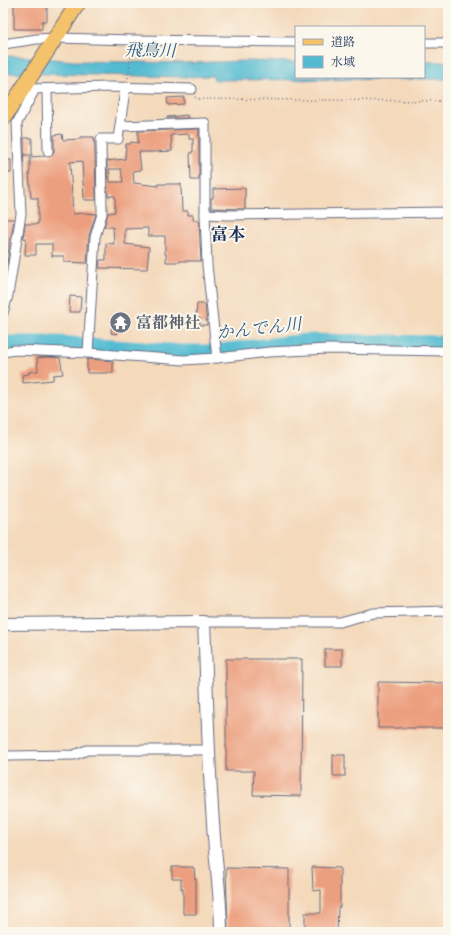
<svg xmlns="http://www.w3.org/2000/svg" width="451" height="935" font-family="'IM FELL DW Pica','Noto Serif JP',serif">
  <style>
    .water { fill: #53bbd1; stroke: #377598 }
    .lines { fill: none; stroke-linecap: round; stroke-linejoin: round }
    .river { stroke: #53bbd1; stroke-width: 15 }
    .building { fill: #ec9f7e; fill-rule: evenodd }
    .minor-casing { stroke: #676a7f; stroke-width: 11 }
    .tertiary-casing { stroke: #676a7f; stroke-width: 14 }
    .primary-casing { stroke: #676a7f; stroke-width: 17 }
    .path { stroke: #676a7f; stroke-width: 1.5; stroke-dasharray: 1 3; stroke-linecap: butt }
    .minor { stroke: #fff; stroke-width: 9 }
    .tertiary { stroke: #fff; stroke-width: 12 }
    .primary { stroke: #f3c26a; stroke-width: 15 }
    .labels { text-anchor: middle; stroke-width: 4; stroke-linejoin: round; paint-order: stroke }
    .worship-label { font-size: 16px; font-weight: bold; fill: #5b616d; stroke: #fbf7ec; text-anchor: start }
    .water-label { font-size: 17px; font-style: italic; fill: #2c5980; stroke: #fbf7ec }
    .neighbourhood-label { font-size: 17px; font-weight: bold; fill: #1b2f5e; stroke: #fbf7ec }
  </style>
  <rect width="100%" height="100%" fill="#fbf7ec"/>
  <filter id="ink" filterUnits="userSpaceOnUse"><feTurbulence type="fractalNoise" baseFrequency=".025" numOctaves="2"/><feDisplacementMap in="SourceGraphic" scale="8" xChannelSelector="R" yChannelSelector="G"/><feConvolveMatrix kernelMatrix="1 2 1 2 8 2 1 2 1" color-interpolation-filters="sRGB"/></filter>
  <filter id="wash" filterUnits="userSpaceOnUse"><feTurbulence type="fractalNoise" baseFrequency=".012" numOctaves="4" result="noise"/><feDisplacementMap in="SourceGraphic" scale="16" xChannelSelector="R" yChannelSelector="G"/><feGaussianBlur stdDeviation="0.9" result="paint"/><feColorMatrix in="noise" values="0 0 0 0 0 0 0 0 0 0 0 0 0 0 0 0 0 1.4 0 .05"/><feComposite in="paint" operator="in"/></filter>
  <g filter="url(#wash)">
    <rect width="100%" height="100%" fill="#f4d9bb"/>
    <polygon class="water" points="3,56 33,57 74,61 186,63 243,61 296,62 296,77 424,77 424,62 448,62 448,79 214,80 213,76 185,77 3,73"/>
    <g class="lines">
      <polyline class="river" points="3,343 58,343 184,352 210,352 306,341 448,343"/>
    </g>
    <g id="blocks">
      <g class="building">
        <polygon points="14,3 47,3 47,21 42,21 42,29 14,29"/>
        <polygon points="184,97 184,104 168,105 167,98"/>
        <polygon points="187,115 188,118 167,118 167,117"/>
        <path d="M 199,129 L 199,180 L 191,180 L 190,154 L 191,154 L 191,152 L 193,152 L 193,139 L 189,139 L 189,134 L 171,135 L 172,151 L 154,152 L 139,152 L 141,170 L 133,171 L 134,183 L 158,186 L 158,184 L 181,184 L 182,211 L 188,211 L 188,215 L 193,215 L 193,220 L 199,220 L 201,261 L 180,261 L 180,262 L 166,262 L 166,254 L 165,254 L 165,236 L 148,236 L 148,228 L 125,229 L 125,244 L 149,247 L 147,269 L 99,268 L 100,260 L 106,260 L 106,243 L 114,244 L 113,227 L 104,227 L 108,213 L 115,212 L 114,211 L 115,211 L 115,196 L 108,196 L 107,161 L 125,159 L 126,144 L 130,144 L 131,142 L 138,143 L 138,131 ZM 109,169 L 121,169 L 123,182 L 110,182 Z"/>
        <polygon points="62,134 63,140 80,139 80,137 94,137 95,150 96,200 84,200 82,161 70,162 73,214 85,213 96,214 89,236 87,263 64,262 64,256 52,256 52,244 36,244 36,255 25,255 26,238 23,238 25,224 38,224 38,198 31,198 29,172 30,172 30,157 45,156 48,157 51,156 54,151 54,135"/>
        <rect x="24" y="138" width="8" height="17"/>
        <rect x="3" y="160" width="8" height="13"/>
        <polygon points="245,188 245,209 211,208 211,198 213,198 213,189"/>
        <polygon points="3,219 14,219 11,238 10,238 7,264 3,264"/>
        <polygon points="70,296 81,297 80,312 69,312"/>
        <polygon points="197,304 205,304 207,325 200,325 200,318 196,318"/>
        <polygon points="112,323 119,325 117,334 111,333"/>
        <polygon points="48,357 60,358 63,374 53,375 53,380 23,383 22,375 29,374 29,372 38,371 37,358"/>
        <polygon points="87,359 113,361 113,373 87,373"/>
        <rect x="325" y="649" width="17" height="17"/>
        <polygon points="226,659 302,659 301,796 253,795 254,771 226,771"/>
        <polygon points="378,682 448,683 448,728 378,728"/>
        <rect x="333" y="755" width="12" height="21"/>
        <polygon points="172,867 193,867 193,868 194,868 195,879 196,879 196,914 183,914 183,889 181,889 181,879 172,879"/>
        <polygon points="312,867 340,868 340,907 338,907 337,932 305,932 305,913 321,913 321,890 313,891"/>
        <polygon points="226,868 289,869 289,932 228,932"/>
      </g>
    </g>
  </g>
  <g filter="url(#ink)">
    <use href="#blocks" fill-opacity="0" stroke="#676a7f" stroke-width="1"/>
    <g class="lines">
      <defs>
        <g id="minor">
          <polyline points="424,43 448,43"/>
          <polyline points="3,44 37,39 56,38 133,40 296,42"/>
          <polyline points="28,89 109,87 192,89"/>
          <polyline points="47,89 48,151"/>
          <polyline points="120,126 205,123 205,214 207,265 217,358"/>
          <polyline points="205,214 228,215 448,212"/>
          <polyline points="3,313 8,295 21,214 17,123 34,91"/>
          <polyline points="3,352 15,350 88,353 184,360 217,358 269,352 328,349 448,351"/>
          <polyline points="88,353 95,237 102,214 101,139 118,139 125,90 127,87"/>
          <polyline points="204,622 340,622 373,613 448,611"/>
          <polyline points="3,755 9,756 74,755 87,750 209,750"/>
        </g>
        <path id="tertiary" d="M 3,624 L 204,622 C 207,689 208,756 213,823 C 215,859 221,896 221,932"/>
        <polyline id="primary" points="3,119 78,3"/>
      </defs>
      <use href="#minor" class="minor-casing"/>
      <use href="#tertiary" class="tertiary-casing"/>
      <use href="#primary" class="primary-casing"/>
      <g class="path">
        <polyline points="128,78 132,48"/>
        <polyline points="3,90 9,90"/>
        <polyline points="195,97 197,99 448,101"/>
      </g>
      <use href="#minor" class="minor"/>
      <use href="#tertiary" class="tertiary"/>
      <use href="#primary" class="primary"/>
    </g>
  </g>
  <defs>
    <symbol id="temple-disc" viewBox="-11 -11 22 22"><circle r="9.5" fill="#6b7280" stroke="#fbf7ec"/><path d="M0-6L5-2H3V0L6.5 2.5H4V6H1.5V3h-3V6H-4V2.5H-6.5L-3 0V-2H-5Z" fill="#fff"/></symbol>
  </defs>
  <g fill-rule="evenodd">
    <use href="#temple-disc" x="108" y="310" width="25" height="25"/>
  </g>
  <g class="labels">
    <g class="worship-label">
      <text x="136" y="328">富都神社</text>
    </g>
    <g class="water-label">
      <text transform="translate(150 50) rotate(1)" y="6">飛鳥川</text>
      <text transform="translate(259 328) rotate(-6)" y="6">かんでん川</text>
    </g>
    <g class="neighbourhood-label">
      <text x="228" y="240">富本</text>
    </g>
  </g>
  <rect width="451" height="935" fill="none" stroke="#fbf7ec" stroke-width="16"/>
  <rect x="295" y="26" width="130" height="52" fill="#fbf7ec" stroke="#a1a7b3"/>
  <rect x="303" y="39" width="20" height="6" fill="#f3c26a" stroke="#a1a7b3"/>
  <text x="331" y="46" font-size="12" fill="#1b2f5e">道路</text>
  <rect x="303" y="56" width="20" height="12" fill="#53bbd1" stroke="#a1a7b3"/>
  <text x="331" y="66" font-size="12" fill="#1b2f5e">水域</text>
</svg>
